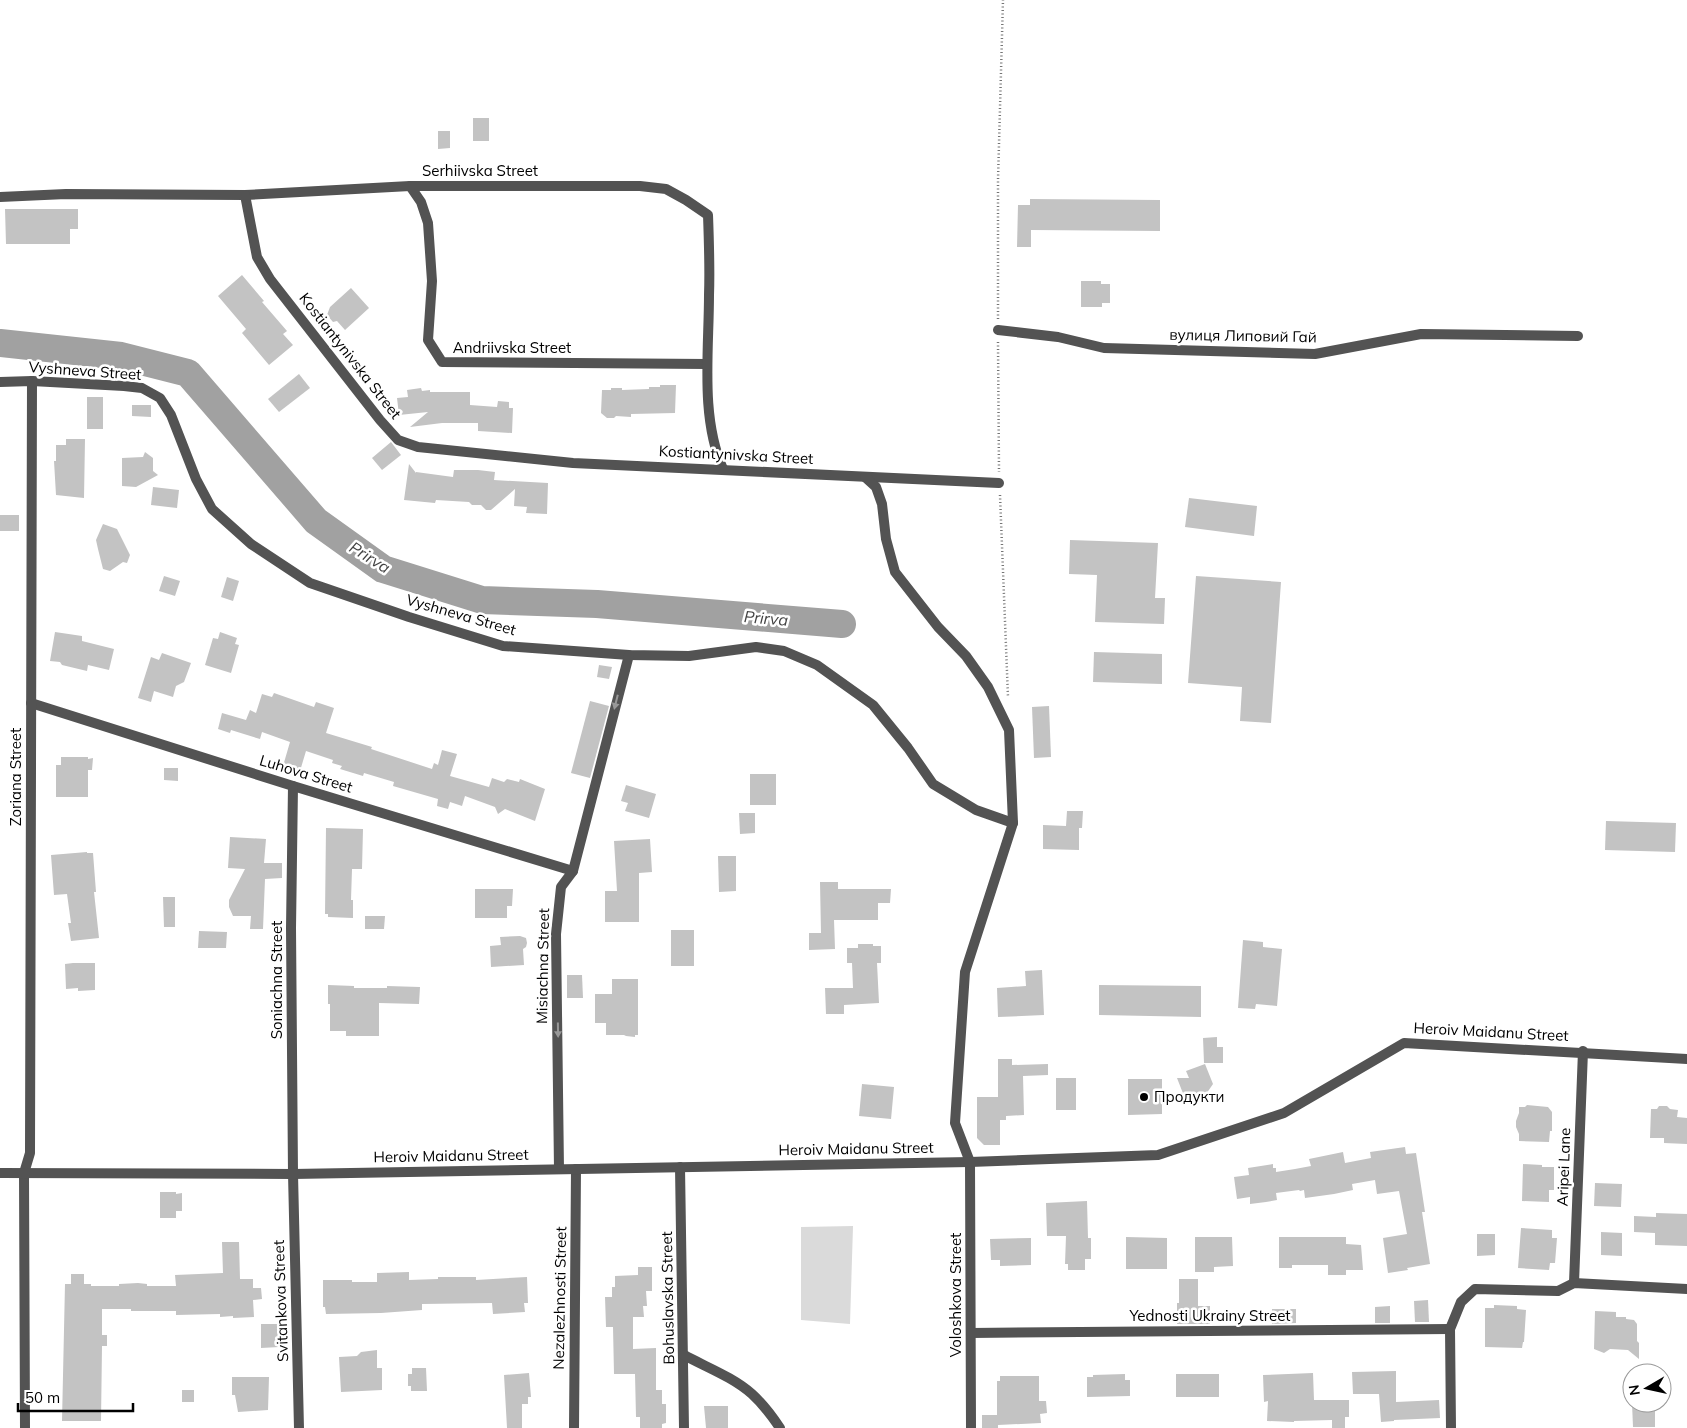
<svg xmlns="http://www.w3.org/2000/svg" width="1687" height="1428" font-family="Mulish,sans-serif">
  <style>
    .green { fill: #dadada }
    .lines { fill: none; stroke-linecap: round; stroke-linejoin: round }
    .river { stroke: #a1a1a1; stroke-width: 28 }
    .building { fill: #c3c3c3 }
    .path { stroke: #757575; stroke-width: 2.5; stroke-dasharray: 1 2.5; stroke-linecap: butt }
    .minor { stroke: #535353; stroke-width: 10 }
    .tertiary { stroke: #535353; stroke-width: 10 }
    .oneway { fill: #989898 }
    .poi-dot { fill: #000; stroke: #fff; stroke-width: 2 }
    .labels { text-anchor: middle; stroke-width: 5; stroke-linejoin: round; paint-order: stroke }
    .street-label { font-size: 15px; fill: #000; stroke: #fff }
    .poi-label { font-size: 15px; fill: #000; stroke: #fff; text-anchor: start }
    .water-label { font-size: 16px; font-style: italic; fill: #424242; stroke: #fff }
  </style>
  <rect width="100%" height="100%" fill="#fff"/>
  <polygon class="green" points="853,1226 850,1324 801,1320 801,1227"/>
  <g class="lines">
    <polyline class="river" points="0,343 121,356 188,373 316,521 383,569 482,600 597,604 842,624"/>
  </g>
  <g class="building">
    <rect x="473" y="118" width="16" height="23"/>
    <polygon points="438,131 450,131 450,148 438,149"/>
    <polygon points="1030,199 1160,200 1160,231 1031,230 1031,247 1017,247 1018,205 1030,205"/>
    <polygon points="5,209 78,209 78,229 70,229 70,244 6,244"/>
    <polygon points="242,275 264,301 262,302 287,331 283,334 293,345 269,365 242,333 246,329 218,296"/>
    <polygon points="1081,281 1101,281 1101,284 1110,284 1110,303 1102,303 1102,307 1081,307"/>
    <polygon points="351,288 369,308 345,330 337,321 333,322 327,315 330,307"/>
    <polygon points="299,374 310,388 279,412 268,399"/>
    <polygon points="660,385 676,385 675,413 631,414 631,417 616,416 614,418 607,418 601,413 602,390 611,390 611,388 622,388 622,390 649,389 649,387 660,387"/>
    <polygon points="421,388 422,391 430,390 430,392 470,392 470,405 497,407 498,401 509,402 509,408 513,408 512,433 478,431 478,423 442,423 410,427 428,412 399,415 397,398 408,397 407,390"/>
    <rect x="87" y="397" width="16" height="32"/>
    <polygon points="132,405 151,405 151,417 132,416"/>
    <polygon points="66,439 85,439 84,498 56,495 54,461 56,461 56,445 66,445"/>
    <polygon points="391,442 401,455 382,470 372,458"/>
    <polygon points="145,452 153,458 153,471 158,475 136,487 122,486 122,458 143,457"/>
    <polygon points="409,464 416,473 416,472 453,477 454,470 478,470 495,472 494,480 548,483 547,514 526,513 527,507 514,506 515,489 491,510 486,510 481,505 472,505 469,502 436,500 435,503 404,500"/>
    <polygon points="153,487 179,490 177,508 151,505"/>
    <polygon points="1189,498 1257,506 1254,536 1185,527"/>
    <rect x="0" y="515" width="19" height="16"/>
    <polygon points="103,524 117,529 130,555 127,563 123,562 110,571 103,569 98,549 96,540"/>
    <polygon points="1070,540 1158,543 1155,598 1165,598 1164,624 1095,622 1097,575 1069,574"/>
    <polygon points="164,576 180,581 175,596 159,591"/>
    <polygon points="1196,576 1281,582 1271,723 1240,721 1242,687 1188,683"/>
    <polygon points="227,577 239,581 233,601 221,597"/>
    <polygon points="55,632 82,636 82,641 114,649 109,670 88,665 87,671 62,665 60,662 50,661"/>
    <polygon points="220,632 237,638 235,644 239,645 231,673 205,665 213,638 218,639"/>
    <polygon points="1094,652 1162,654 1162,684 1093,682"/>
    <polygon points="162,653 191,663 184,682 176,686 173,697 154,691 151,702 138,698 151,657 159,660"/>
    <polygon points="599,665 612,667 609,679 597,677"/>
    <polygon points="274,693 314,707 316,702 334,708 326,733 372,747 371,749 432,769 434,763 438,765 442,750 457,754 450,776 489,787 492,778 504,782 507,779 519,782 520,779 545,789 535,821 505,809 498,814 495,807 465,796 462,806 450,802 448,809 437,806 438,799 393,786 394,782 364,773 363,776 340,769 342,766 332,763 333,760 306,751 300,771 283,766 290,742 262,732 260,739 231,730 230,733 218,729 222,713 246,720 250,710 256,713 262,694 272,697"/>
    <polygon points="590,701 609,706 590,778 571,773"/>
    <polygon points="1049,706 1051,757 1034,758 1032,707"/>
    <polygon points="61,757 88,757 88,759 93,758 92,770 88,770 88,797 56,797 56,765 61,765"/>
    <polygon points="164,768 178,768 178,781 164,780"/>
    <rect x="750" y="774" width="26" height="31"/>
    <polygon points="626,785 656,794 649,818 625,811 628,803 621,801"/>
    <polygon points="1067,811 1083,811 1082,828 1079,828 1079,850 1043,849 1043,825 1066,826"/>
    <polygon points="739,813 755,813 755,833 740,834"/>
    <polygon points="1606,821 1676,823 1675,852 1605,850"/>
    <polygon points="326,828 363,829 362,869 352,869 351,900 353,900 353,918 328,917 328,914 325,914"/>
    <polygon points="230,837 266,839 264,863 282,863 282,878 265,879 263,929 250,929 251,916 233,916 229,907 229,900 245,869 228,868"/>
    <polygon points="650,839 652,872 639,873 639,922 605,922 605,891 617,891 614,841"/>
    <polygon points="87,852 87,853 93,853 96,892 94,892 99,938 71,941 68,923 71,923 67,894 54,895 51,855"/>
    <polygon points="718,856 736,856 736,891 719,892"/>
    <polygon points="820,882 838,882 838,889 891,889 890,903 878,903 878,920 834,920 835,949 809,950 809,933 821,933"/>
    <polygon points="475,889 513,889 512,906 507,906 507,918 475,918"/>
    <polygon points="163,897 175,897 175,927 164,927"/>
    <polygon points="365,916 385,916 384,929 365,929"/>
    <rect x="671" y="930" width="23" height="36"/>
    <polygon points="199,931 227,932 226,948 198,948"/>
    <polygon points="520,936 526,938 527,943 526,947 523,949 524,965 491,967 490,946 501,945 500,937"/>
    <polygon points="1243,940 1263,942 1263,947 1282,949 1277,1006 1256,1004 1255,1009 1238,1008"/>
    <polygon points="858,944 873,944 873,946 881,946 881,963 877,963 879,1003 844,1005 844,1014 826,1014 825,988 853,988 852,963 847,963 847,948 858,948"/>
    <polygon points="73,963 95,963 95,990 78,991 78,988 66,989 65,964"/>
    <polygon points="1042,970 1044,1015 998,1017 997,988 1026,986 1025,971"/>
    <polygon points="567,975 582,975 583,998 567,998"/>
    <polygon points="612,979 638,979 638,1035 635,1035 635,1037 626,1036 624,1035 606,1035 606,1023 595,1023 595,994 612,994"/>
    <polygon points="328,985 354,986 354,988 387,988 387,986 420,987 419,1004 379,1003 379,1036 346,1036 346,1031 330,1031 330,1004 328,1004"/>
    <polygon points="1099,985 1201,986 1201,1017 1099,1015"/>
    <polygon points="1217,1037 1217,1047 1223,1047 1223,1063 1204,1063 1203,1038"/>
    <polygon points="998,1059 1012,1059 1012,1065 1048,1064 1048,1075 1023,1076 1024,1115 1006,1116 1006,1120 1000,1120 1000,1145 984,1145 977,1138 977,1097 998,1097"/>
    <polygon points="1205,1064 1213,1084 1202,1100 1184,1096 1177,1078 1189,1078 1186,1071"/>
    <rect x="1056" y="1078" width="20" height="32"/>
    <polygon points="1128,1079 1162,1079 1162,1114 1128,1115"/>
    <polygon points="862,1084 894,1087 891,1119 859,1116"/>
    <polygon points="1527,1105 1548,1107 1552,1112 1552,1131 1550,1131 1549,1142 1519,1141 1519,1134 1516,1127 1516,1121 1519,1113 1519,1107 1525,1107"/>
    <polygon points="1659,1106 1667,1106 1670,1109 1678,1110 1677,1117 1687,1118 1687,1144 1664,1143 1664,1138 1650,1138 1651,1109 1657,1109"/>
    <polygon points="1405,1147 1406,1154 1416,1153 1425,1212 1422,1212 1430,1264 1407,1268 1408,1270 1388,1273 1383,1238 1407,1234 1399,1191 1377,1194 1375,1180 1352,1184 1353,1190 1334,1194 1305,1198 1304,1190 1300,1191 1299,1190 1276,1193 1277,1200 1266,1202 1250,1204 1250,1197 1237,1199 1234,1177 1249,1175 1248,1168 1273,1164 1273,1168 1276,1168 1276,1172 1295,1169 1311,1166 1309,1159 1343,1152 1345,1163 1371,1158 1370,1152"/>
    <polygon points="1523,1164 1542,1165 1542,1167 1554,1167 1554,1190 1549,1190 1549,1202 1522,1201"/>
    <polygon points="1595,1183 1622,1184 1621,1207 1594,1206"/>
    <polygon points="160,1192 176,1192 176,1194 182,1193 182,1211 176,1211 176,1218 160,1218"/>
    <polygon points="1087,1201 1088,1238 1091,1238 1091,1259 1085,1259 1085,1270 1068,1270 1068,1264 1065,1264 1066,1236 1047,1236 1046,1203"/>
    <polygon points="1656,1213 1687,1214 1687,1246 1655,1245 1655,1233 1634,1232 1634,1216 1656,1217"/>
    <polygon points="1521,1228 1552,1230 1552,1238 1557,1238 1555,1263 1550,1263 1549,1270 1518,1268"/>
    <polygon points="1601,1232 1622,1233 1622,1256 1601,1255"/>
    <polygon points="1477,1234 1495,1234 1495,1255 1477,1256"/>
    <polygon points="1126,1237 1167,1238 1167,1269 1126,1269"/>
    <polygon points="1195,1237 1232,1237 1233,1266 1214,1267 1214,1272 1195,1272"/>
    <polygon points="1279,1237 1346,1237 1346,1244 1361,1245 1363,1270 1346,1270 1346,1275 1328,1275 1328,1265 1292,1265 1292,1268 1279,1268"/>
    <polygon points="1031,1238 1031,1265 1000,1266 1000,1260 991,1260 990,1239"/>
    <polygon points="222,1242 239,1242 240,1279 253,1279 253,1288 261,1288 262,1299 253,1300 254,1317 233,1318 233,1316 220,1317 220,1314 176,1315 176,1311 131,1311 131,1309 102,1309 102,1335 107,1335 107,1346 102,1346 101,1421 62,1421 65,1284 71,1284 71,1274 84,1274 84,1284 91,1284 91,1286 119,1286 119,1284 138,1283 147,1284 147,1286 176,1286 175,1275 223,1273"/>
    <polygon points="638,1267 652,1267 652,1291 646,1291 647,1306 643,1306 644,1317 633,1317 633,1349 656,1348 656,1390 662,1390 662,1404 666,1404 666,1423 662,1424 662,1428 640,1428 640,1417 636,1417 635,1374 614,1374 613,1327 606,1327 605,1297 612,1297 612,1287 615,1287 615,1276 638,1275"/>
    <polygon points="409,1272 409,1280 438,1279 438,1277 476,1277 476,1280 527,1277 528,1303 524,1303 525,1312 493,1314 492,1303 422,1304 422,1310 381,1313 326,1314 325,1307 323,1307 323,1280 352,1280 352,1282 377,1282 377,1273"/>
    <polygon points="1179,1279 1198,1279 1198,1306 1210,1306 1210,1324 1177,1324 1177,1303 1179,1303"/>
    <polygon points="1428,1300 1429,1322 1415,1322 1414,1301"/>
    <polygon points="1494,1305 1517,1306 1517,1309 1526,1310 1524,1342 1523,1342 1522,1348 1485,1347 1485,1308 1494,1308"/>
    <polygon points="1390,1306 1390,1323 1375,1323 1375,1307"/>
    <polygon points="1272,1309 1296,1309 1296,1323 1272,1324"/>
    <polygon points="1595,1311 1616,1312 1616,1317 1626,1317 1626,1319 1634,1320 1637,1324 1637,1341 1639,1343 1639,1359 1628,1350 1610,1349 1604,1353 1594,1349"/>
    <polygon points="261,1324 278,1324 279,1347 261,1348"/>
    <polygon points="377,1350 377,1368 382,1368 382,1390 341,1392 339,1357 357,1356 361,1352"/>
    <polygon points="412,1368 426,1368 427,1391 411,1391 411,1386 408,1386 408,1374 412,1374"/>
    <polygon points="1396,1371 1396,1402 1439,1400 1440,1418 1394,1420 1394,1421 1381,1422 1379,1394 1353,1394 1352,1372"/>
    <polygon points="529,1373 531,1397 528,1397 528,1404 522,1404 522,1428 507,1428 504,1375"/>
    <polygon points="1313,1373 1314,1400 1349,1400 1349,1417 1345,1417 1345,1428 1332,1428 1332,1420 1294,1421 1294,1422 1267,1421 1268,1401 1264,1402 1263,1375"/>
    <polygon points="1125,1374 1125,1380 1130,1380 1130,1396 1087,1397 1087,1377 1093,1377 1093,1375"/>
    <rect x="1176" y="1374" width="43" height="23"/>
    <polygon points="1000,1376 1039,1376 1039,1401 1046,1401 1047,1413 1040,1414 1041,1423 998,1425 998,1428 982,1428 982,1415 997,1415 997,1381 1000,1381"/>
    <polygon points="232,1377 269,1377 268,1410 238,1412 235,1395 232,1395"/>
    <rect x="182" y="1390" width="12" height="12"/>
    <polygon points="1632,1403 1655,1403 1655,1427 1633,1427"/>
    <polygon points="704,1406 728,1406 728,1428 706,1428"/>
  </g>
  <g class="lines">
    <g class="path">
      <polyline points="998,319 998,180 1003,0"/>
      <polyline points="998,342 999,472"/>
      <polyline points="1000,495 1008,697"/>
    </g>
    <g class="minor">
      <polyline points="410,186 421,202 428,223 432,281 428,340 442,362 707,364"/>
      <path d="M 245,195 L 410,186 L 640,186 L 666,189 L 686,200 L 708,215 C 709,242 710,269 709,295 C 709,351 700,417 723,469"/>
      <polyline points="0,197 66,194 245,195 257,257 270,279 380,420 398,440 418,447 573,463 999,483"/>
      <polyline points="998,330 1058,337 1104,348 1315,354 1421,334 1578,336"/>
      <polyline points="0,382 32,381 124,386 142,388 160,398 171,415 196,479 212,509 251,544 310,583 409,617 503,646 629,655 689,656 756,647 784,651 817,665 873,705 908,748 933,784 976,810 1013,823"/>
      <polyline points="865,477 876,487 882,504 886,539 895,572 938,627 966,656 988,687 1009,730 1013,823 965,972 955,1123 970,1162 971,1428"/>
      <polyline points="31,703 293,786 573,871"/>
      <polyline points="293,786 291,928 293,1174 299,1428"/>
      <polyline points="680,1167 684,1428"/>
      <polyline points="559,1169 556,934 561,887 573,871 629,655"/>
      <polyline points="1574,1283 1583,1051"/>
      <polyline points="971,1333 1450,1329"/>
      <path d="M 684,1355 C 706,1367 733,1377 752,1394 C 763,1404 772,1416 780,1428"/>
      <polyline points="25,1428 24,1173 30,1153 32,381"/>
      <polyline points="574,1428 576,1169"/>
      <polyline points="1451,1428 1450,1329 1461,1302 1475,1289 1558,1291 1574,1283 1687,1289"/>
    </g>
    <polyline class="tertiary" points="0,1173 293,1174 970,1162 1158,1155 1284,1113 1404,1043 1687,1059"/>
  </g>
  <defs><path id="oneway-solid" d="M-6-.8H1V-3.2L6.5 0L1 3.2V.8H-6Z" transform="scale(1.25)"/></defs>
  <g class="oneway">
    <use href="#oneway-solid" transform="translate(616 702) rotate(104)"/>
    <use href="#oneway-solid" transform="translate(558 1030) rotate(89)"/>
  </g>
  <circle class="poi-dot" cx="1144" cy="1097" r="5"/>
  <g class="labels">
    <g class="street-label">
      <text x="480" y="176">Serhiivska Street</text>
      <text transform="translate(1243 336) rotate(1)" y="5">вулиця Липовий Гай</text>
      <text x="512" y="353">Andriivska Street</text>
      <text transform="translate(350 356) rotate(52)" y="5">Kostiantynivska Street</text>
      <text transform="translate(85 371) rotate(4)" y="5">Vyshneva Street</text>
      <text transform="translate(736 455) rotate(3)" y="5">Kostiantynivska Street</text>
      <text transform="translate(461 615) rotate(16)" y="5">Vyshneva Street</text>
      <text transform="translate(306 774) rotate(17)" y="5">Luhova Street</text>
      <text transform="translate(16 777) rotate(-90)" y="5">Zoriana Street</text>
      <text transform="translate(543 966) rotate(-89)" y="5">Misiachna Street</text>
      <text transform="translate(277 980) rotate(-90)" y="5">Soniachna Street</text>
      <text transform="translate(1491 1032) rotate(3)" y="5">Heroiv Maidanu Street</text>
      <text transform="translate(856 1149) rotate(-1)" y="5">Heroiv Maidanu Street</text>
      <text transform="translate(451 1156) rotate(-1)" y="5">Heroiv Maidanu Street</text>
      <text transform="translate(1564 1167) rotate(-88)" y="5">Aripei Lane</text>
      <text transform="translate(956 1295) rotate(-90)" y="5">Voloshkova Street</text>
      <text transform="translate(560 1298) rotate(-89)" y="5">Nezalezhnosti Street</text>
      <text transform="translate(668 1298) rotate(-91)" y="5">Bohuslavska Street</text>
      <text transform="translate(281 1301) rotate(-92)" y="5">Svitankova Street</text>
      <text x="1210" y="1321">Yednosti Ukrainy Street</text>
    </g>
    <g class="poi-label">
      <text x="1154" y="1102">Продукти</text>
    </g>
    <g class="water-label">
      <text transform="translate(370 557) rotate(32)" y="6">Prirva</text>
      <text transform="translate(766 618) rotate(5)" y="6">Prirva</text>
    </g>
  </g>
  <g transform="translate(1647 1388) rotate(261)"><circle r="24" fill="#ffffff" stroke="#999999"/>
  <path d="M0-4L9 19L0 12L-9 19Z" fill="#000000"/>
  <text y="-8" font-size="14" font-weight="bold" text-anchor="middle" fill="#000000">N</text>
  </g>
  <path d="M18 1403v8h115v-8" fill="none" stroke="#000000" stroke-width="2.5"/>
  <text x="25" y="1403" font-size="15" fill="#000000" stroke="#ffffff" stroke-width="4" paint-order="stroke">50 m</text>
</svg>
